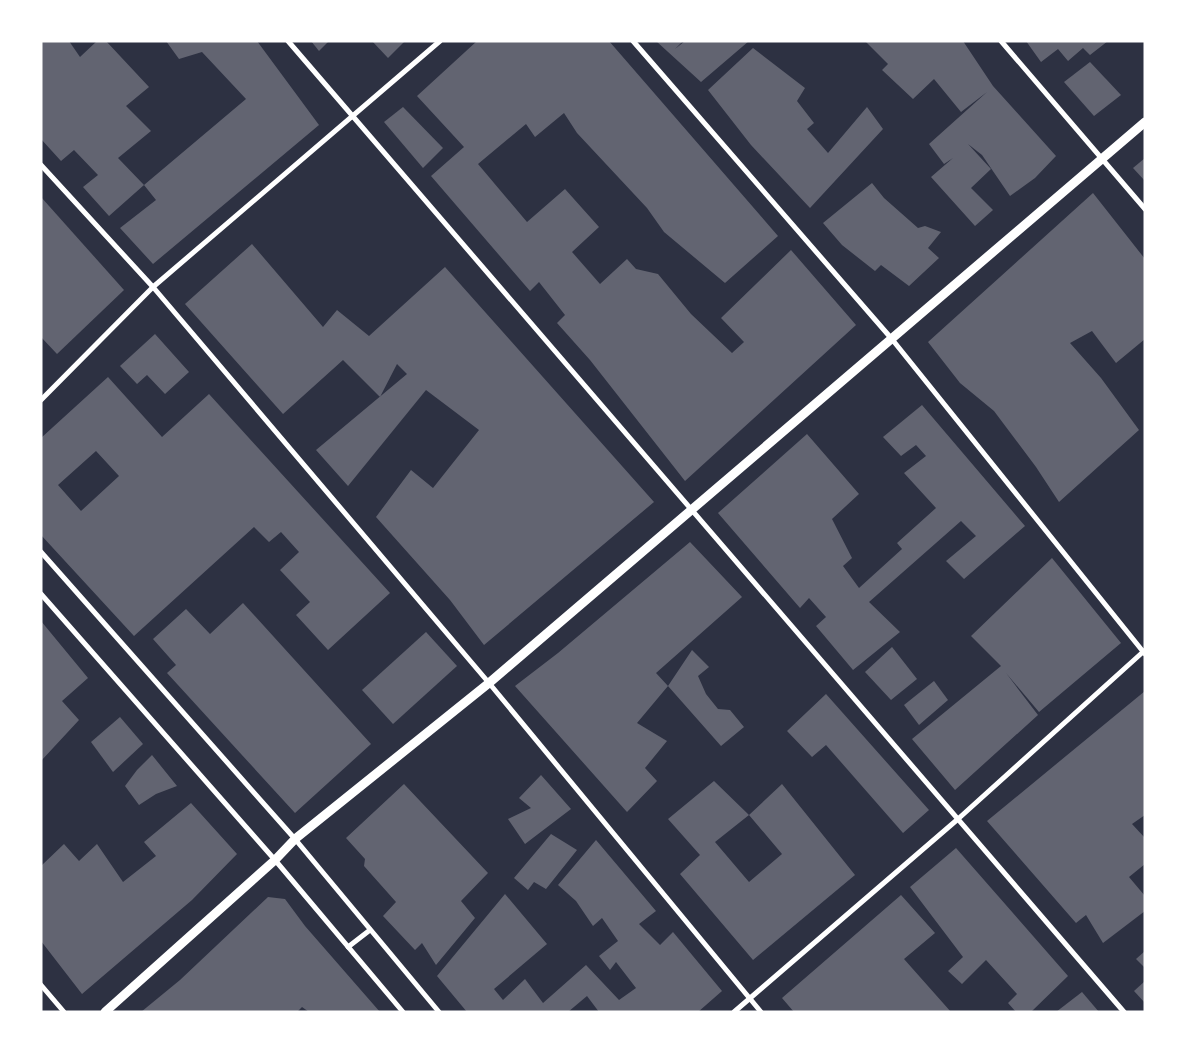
<svg xmlns="http://www.w3.org/2000/svg" width="1186" height="1053" font-family="'Sofia Sans Condensed',sans-serif">
  <style>
    .building { fill: #626471; fill-rule: evenodd }
    .lines { fill: none; stroke-linecap: round; stroke-linejoin: round }
    .minor { stroke: #fff; stroke-width: 5 }
    .tertiary { stroke: #fff; stroke-width: 9 }
  </style>
  <rect width="100%" height="100%" fill="#2d3142"/>
  <g class="building">
    <polygon points="41,41 69,41 80,57 97,41 106,41 149,87 126,106 151,131 118,158 144,185 109,216 83,187 98,175 74,150 61,161 41,139"/>
    <polygon points="166,41 257,41 319,125 153,264 120,228 156,200 144,185 246,99 202,52 179,59"/>
    <polygon points="311,41 329,41 319,51"/>
    <polygon points="372,41 405,41 388,58"/>
    <polygon points="477,41 609,41 778,236 725,283 664,232 647,208 577,133 564,113 535,137 526,124 478,164 527,222 565,189 599,227 572,252 600,284 627,259 636,269 658,274 691,314 732,353 744,342 721,318 791,250 856,325 685,481 590,360 557,323 565,315 539,282 530,291 431,176 464,147 417,96"/>
    <polygon points="656,41 683,41 675,49 685,41 749,41 701,82"/>
    <polygon points="865,41 963,41 993,86 1056,156 1035,178 1010,196 982,155 968,144 991,169 971,188 993,210 975,226 931,177 953,158 944,164 929,144 987,92 961,112 934,79 913,99 882,70 888,64"/>
    <polygon points="1026,41 1108,41 1090,55 1083,48 1068,61 1058,49 1041,62"/>
    <polygon points="753,48 805,88 797,101 814,123 807,129 828,153 867,107 883,129 810,208 751,145 708,90"/>
    <polygon points="1090,62 1121,95 1094,116 1064,82"/>
    <polygon points="403,107 443,148 423,168 384,122"/>
    <polygon points="1145,158 1145,181 1133,168"/>
    <polygon points="872,183 884,198 918,228 925,226 941,232 928,248 939,258 909,286 881,265 875,271 842,245 823,223"/>
    <polygon points="1093,193 1145,259 1145,339 1116,363 1092,331 1070,343 1101,378 1139,430 1059,502 1036,467 994,411 960,383 928,342"/>
    <polygon points="41,197 124,290 57,354 41,337"/>
    <polygon points="252,244 323,327 337,310 369,336 445,267 654,502 484,645 450,600 376,517 411,470 433,488 479,430 426,390 348,486 316,450 407,374 397,364 380,397 343,360 283,414 185,304"/>
    <polygon points="155,334 189,372 165,394 147,375 137,384 120,366"/>
    <path d="M 108,377 L 162,437 L 209,394 L 390,593 L 328,650 L 296,615 L 310,602 L 280,570 L 299,552 L 281,532 L 269,542 L 254,527 L 134,636 L 41,535 L 41,438 ZM 96,451 L 119,476 L 81,511 L 58,485 Z"/>
    <polygon points="922,405 1025,526 964,579 946,561 976,536 961,521 869,602 900,632 853,670 816,626 826,617 809,598 800,608 718,513 807,434 859,494 832,519 852,558 843,566 859,588 902,549 897,543 936,508 904,473 926,456 916,445 901,456 883,437"/>
    <polygon points="690,542 742,597 656,673 668,686 637,723 667,741 645,768 657,781 627,812 515,686 558,653"/>
    <polygon points="1052,558 1121,643 1039,712 1006,673 1038,715 955,790 912,739 1001,666 971,636"/>
    <polygon points="243,603 371,744 295,813 167,673 176,665 153,639 186,609 210,634"/>
    <polygon points="41,621 88,678 62,701 79,720 41,761"/>
    <polygon points="426,632 457,666 393,724 362,690"/>
    <polygon points="892,647 917,679 891,700 865,672"/>
    <polygon points="692,650 709,667 698,676 706,694 718,709 730,710 744,727 721,746 668,686"/>
    <polygon points="934,681 948,700 919,725 904,705"/>
    <polygon points="1145,691 1145,815 1132,824 1145,838 1145,864 1129,877 1145,896 1145,911 1103,943 1086,915 1076,923 987,821"/>
    <polygon points="826,694 929,810 903,833 826,745 812,757 787,731"/>
    <polygon points="120,717 143,744 113,772 91,742"/>
    <polygon points="152,755 177,786 156,794 139,805 125,786 137,770"/>
    <polygon points="541,775 571,809 525,844 508,819 531,808 519,798"/>
    <polygon points="714,781 749,815 715,842 749,882 782,854 749,815 782,784 855,875 753,960 680,874 700,855 668,819"/>
    <polygon points="404,784 488,873 461,901 475,918 436,965 422,943 415,950 383,916 396,902 364,866 365,859 346,838"/>
    <polygon points="191,803 237,854 192,900 82,994 41,941 41,866 64,844 79,861 97,844 123,882 156,856 144,842"/>
    <polygon points="551,834 577,850 546,889 534,882 528,890 514,878"/>
    <polygon points="596,840 656,911 639,924 660,945 673,932 722,991 698,1012 599,1012 587,996 568,1012 467,1012 437,976 505,894 547,944 494,989 503,1000 525,979 543,1003 586,965 619,1000 636,988 616,962 610,970 599,956 618,941 602,918 593,926 576,901 558,885"/>
    <polygon points="956,848 1068,976 1031,1012 1016,1012 1008,1003 1017,994 986,960 962,984 948,971 963,957 910,887"/>
    <polygon points="901,895 935,933 904,959 951,1012 794,1012 782,998"/>
    <polygon points="268,897 285,899 305,926 380,1012 309,1012 302,1007 297,1012 141,1012 180,980"/>
    <polygon points="1145,951 1145,968 1136,959"/>
    <polygon points="1145,981 1145,1003 1134,991"/>
    <polygon points="1082,992 1099,1012 1056,1012"/>
  </g>
  <g class="lines">
    <g class="minor">
      <polyline points="288,41 1124,1012"/>
      <polyline points="633,41 891,338 1145,654"/>
      <polyline points="1001,41 1145,209"/>
      <polyline points="41,165 153,287 489,683 761,1012"/>
      <polyline points="41,400 153,287 440,41"/>
      <polyline points="41,552 295,839 439,1012"/>
      <polyline points="41,594 275,860 403,1012"/>
      <polyline points="348,947 370,930"/>
      <polyline points="41,985 64,1012"/>
      <polyline points="734,1012 958,819 1144,651"/>
    </g>
    <polyline class="tertiary" points="105,1012 275,860 295,839 489,683 1145,122"/>
  </g>
  <rect width="1186" height="1053" fill="none" stroke="#ffffff" stroke-width="85"/>
</svg>
